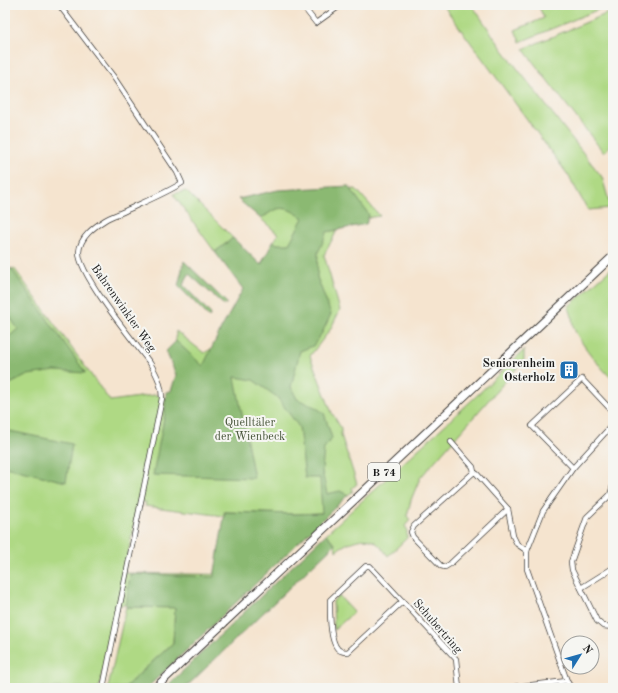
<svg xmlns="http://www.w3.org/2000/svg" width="618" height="693" font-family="'Old Standard TT',serif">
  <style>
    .green { fill: #afd984; stroke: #667a50 }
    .forest { fill: #8bb972; stroke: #546a47 }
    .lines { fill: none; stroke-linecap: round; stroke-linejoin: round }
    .minor-casing { stroke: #3d3a37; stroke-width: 6 }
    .primary-casing { stroke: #3d3a37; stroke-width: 9 }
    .minor { stroke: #fff; stroke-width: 4.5 }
    .primary { stroke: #fff; stroke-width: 7 }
    .labels { text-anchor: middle; stroke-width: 4; stroke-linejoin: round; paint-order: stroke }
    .shield { fill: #f6f6f2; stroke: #5d5d5c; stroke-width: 1 }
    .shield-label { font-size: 11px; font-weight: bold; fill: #1c1c1c }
    .street-label { font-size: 12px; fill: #1c1c1c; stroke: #f6f6f2 }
    .poi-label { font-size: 12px; font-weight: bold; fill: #1c1c1c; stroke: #f6f6f2; text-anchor: end }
    .park-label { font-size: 12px; fill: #48553b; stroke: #f6f6f2 }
  </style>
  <rect width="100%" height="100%" fill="#f6f6f2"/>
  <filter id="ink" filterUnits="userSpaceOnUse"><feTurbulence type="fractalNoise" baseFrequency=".025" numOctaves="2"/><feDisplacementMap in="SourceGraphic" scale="8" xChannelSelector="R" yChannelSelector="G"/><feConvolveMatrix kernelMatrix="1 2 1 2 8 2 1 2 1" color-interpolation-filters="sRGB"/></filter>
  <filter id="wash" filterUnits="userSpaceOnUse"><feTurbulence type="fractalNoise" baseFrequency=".012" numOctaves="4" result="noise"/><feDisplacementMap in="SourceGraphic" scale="16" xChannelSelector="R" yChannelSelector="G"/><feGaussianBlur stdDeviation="0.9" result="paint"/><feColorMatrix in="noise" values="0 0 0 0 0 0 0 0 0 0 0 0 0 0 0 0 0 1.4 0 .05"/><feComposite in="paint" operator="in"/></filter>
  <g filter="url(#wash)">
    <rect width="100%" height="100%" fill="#f5e4cf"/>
    <g class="green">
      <polygon points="443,5 472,5 503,50 602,177 611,208 588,210 568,175"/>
      <polygon points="538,5 609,5 520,42 515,30 544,18"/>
      <polygon points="613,11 613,142 604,153 523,49"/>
      <polygon points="356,189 380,216 342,221 324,255 340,310 330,330 310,356 332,413 341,428 341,435 357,484 352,488 353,491 348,495 346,494 322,513 295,514 224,512 224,516 145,506 146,502 139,502 124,573 256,575 221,604 116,605 99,688 5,688 5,330 7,322 5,318 5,272 14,268 110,401 154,395 159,395 159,396 173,400 184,368 175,355 176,331 204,353 213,348 278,234 261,219 269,213 255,200"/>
      <polygon points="186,191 233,238 215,252 173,194"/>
      <path d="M 613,267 L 613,375 L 610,377 C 597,363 584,348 575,331 C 571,323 574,316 568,307 Z"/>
      <path d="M 524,350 L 524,360 L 420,478 L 411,500 L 407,516 L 410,520 L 405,526 L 407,529 L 407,538 L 388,556 C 385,552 380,545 375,542 C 364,535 345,543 336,551 L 335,544 L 326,534 L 472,400 Z"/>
      <polygon points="339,596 354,612 334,630 333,601"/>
      <polygon points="126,607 175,607 173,643 124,688 108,688"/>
    </g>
    <g class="forest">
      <path d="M 349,186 L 369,215 L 366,224 L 327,232 L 318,253 L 317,277 L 331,314 L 322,333 L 313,346 L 300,351 L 291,387 L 297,399 L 315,407 L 324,413 L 332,438 L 324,448 L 322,471 L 327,494 L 340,491 L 348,495 L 147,688 L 124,688 L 173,643 L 175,608 L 126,607 L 130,574 L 214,577 L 225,512 L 295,514 L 322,513 L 320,478 L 305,478 L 299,427 L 277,397 L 253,380 L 235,377 L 254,478 L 153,475 L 165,413 L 166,392 L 171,391 L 176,375 L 166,351 L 176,341 L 203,366 L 221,329 L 243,289 L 215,252 L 233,238 L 261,265 L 273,242 L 278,244 L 289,244 L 303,218 C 284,205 279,205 261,219 L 238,199 L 278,190 Z"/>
      <polygon points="184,261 227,303 224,305 189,274 183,285 211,314 209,317 178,286"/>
      <polygon points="11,268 85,372 85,373 55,371 28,375 8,385 5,378 5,340 18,329 5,310 5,271"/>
      <polygon points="5,430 72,444 66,482 5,467"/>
      <polygon points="326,534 335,544 185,688 165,688"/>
    </g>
  </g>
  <g filter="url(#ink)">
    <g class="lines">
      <defs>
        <g id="minor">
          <path d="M 59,5 L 113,76 L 177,172 L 182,183 C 164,194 144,202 125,211 C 119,214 111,216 105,220 C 94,227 80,237 79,252 C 78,274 135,343 150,363 C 157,375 162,385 162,398 L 103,688"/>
          <polyline points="302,5 316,23 341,5"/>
          <polyline points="451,442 473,467 474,472 477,474 508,509 513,536 517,544 527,551"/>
          <polyline points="573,468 532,426 582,379 613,412"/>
          <polyline points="474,472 414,526 411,532 413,537 441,566 445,567 450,564 508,509"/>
          <polyline points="613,486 610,495 587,517 571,562 572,570 597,621 603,626 613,627"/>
          <polyline points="581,588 613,568"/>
          <path d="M 403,601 L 348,652 C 346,652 343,652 341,651 C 329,647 330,611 330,600 L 366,566 L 370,566 L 456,659 L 459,688"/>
          <polyline points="505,688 567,681"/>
          <polyline points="571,688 567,681 527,569 527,551 543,511 573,468 613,424"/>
        </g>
        <polyline id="primary" points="155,688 613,256"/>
      </defs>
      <use href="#minor" class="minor-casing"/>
      <use href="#primary" class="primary-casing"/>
      <use href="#minor" class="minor"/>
      <use href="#primary" class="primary"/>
    </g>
  </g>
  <defs>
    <symbol id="building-square" viewBox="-11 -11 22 22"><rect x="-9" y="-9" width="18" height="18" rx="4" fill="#1f6fb2" stroke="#f6f6f2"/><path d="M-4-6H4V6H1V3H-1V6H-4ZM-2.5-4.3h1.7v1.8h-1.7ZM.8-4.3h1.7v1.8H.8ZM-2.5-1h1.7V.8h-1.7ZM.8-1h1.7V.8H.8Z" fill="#fff"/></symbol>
  </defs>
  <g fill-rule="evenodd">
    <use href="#building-square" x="558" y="359" width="22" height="22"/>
  </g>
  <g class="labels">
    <rect class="shield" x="368" y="463" width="32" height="18" rx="3"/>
    <g class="shield-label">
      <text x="384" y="476">B 74</text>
    </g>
    <g class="street-label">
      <text transform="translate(124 308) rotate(55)" y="4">Bahrenwinkler Weg</text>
      <text transform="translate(438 626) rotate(49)" y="4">Schubertring</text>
    </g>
    <g class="poi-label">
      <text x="555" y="367">Seniorenheim<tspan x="555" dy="14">Osterholz</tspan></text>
    </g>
    <g class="park-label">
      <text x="250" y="426">Quelltäler<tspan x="250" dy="14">der Wienbeck</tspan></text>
    </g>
  </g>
  <rect width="618" height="693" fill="none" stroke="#f6f6f2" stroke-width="20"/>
  <g transform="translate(580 655) rotate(53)"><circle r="19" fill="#f6f6f2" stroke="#9f9f9c"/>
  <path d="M0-3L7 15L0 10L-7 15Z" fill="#1f6fb2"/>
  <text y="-6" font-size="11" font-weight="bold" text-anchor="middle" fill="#1c1c1c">N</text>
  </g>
</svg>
